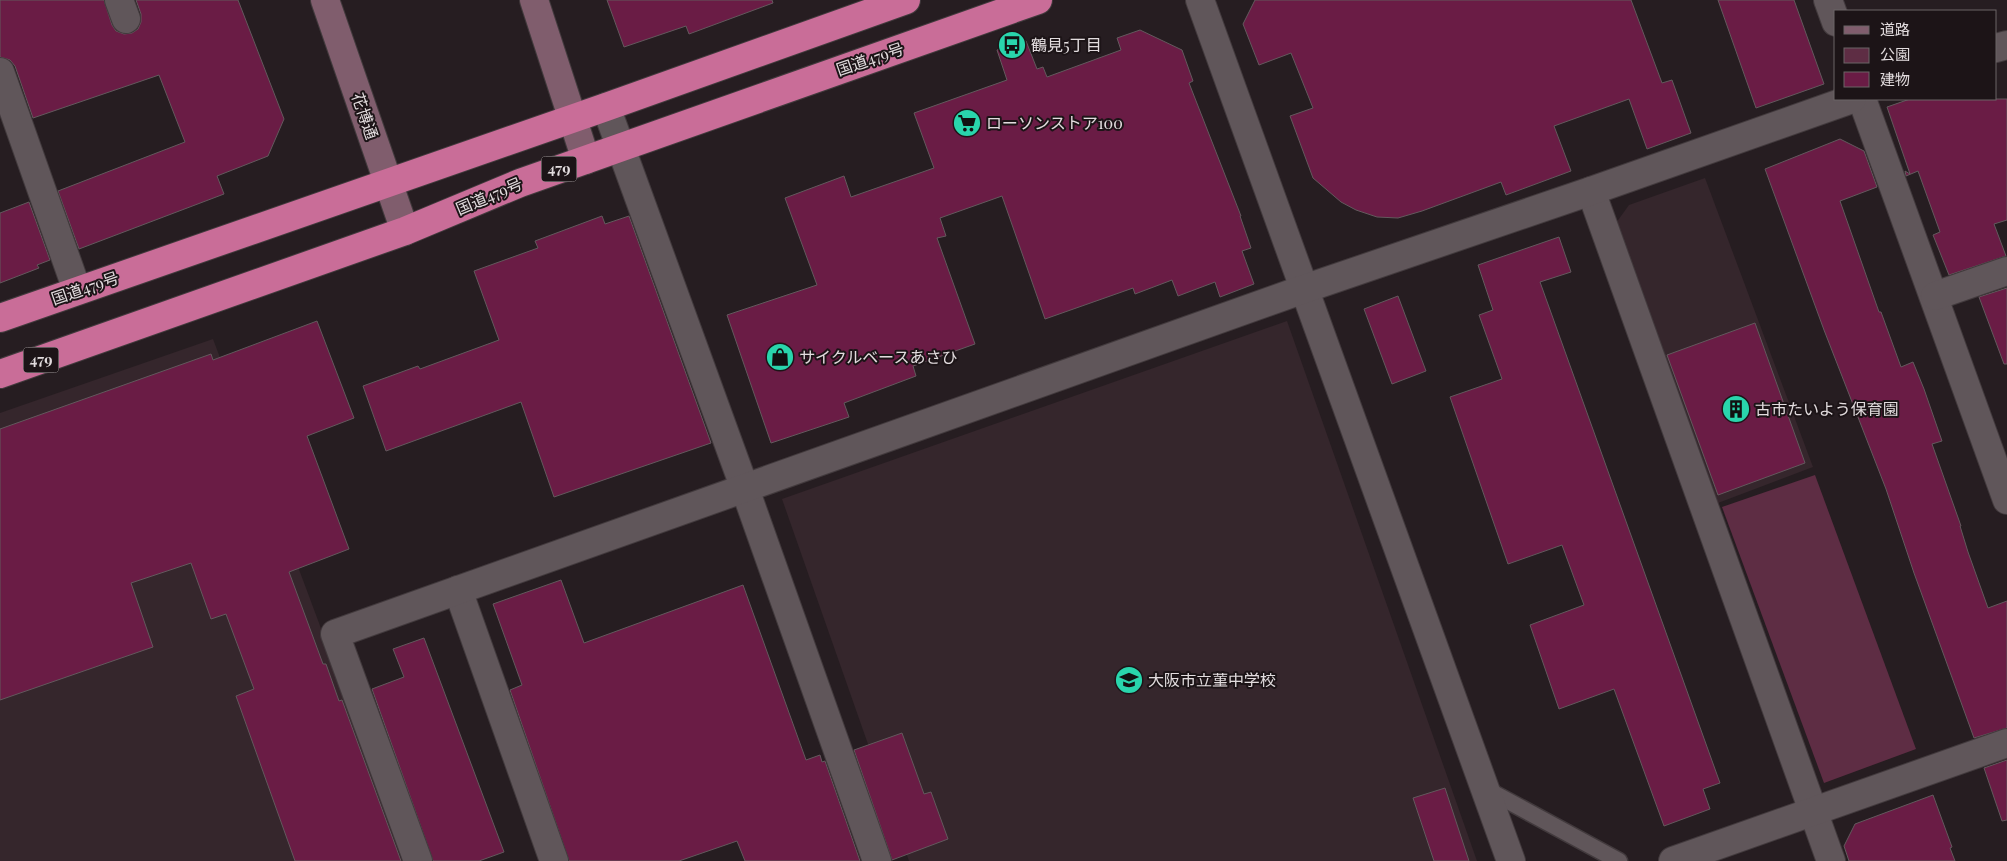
<svg xmlns="http://www.w3.org/2000/svg" width="2007" height="861" font-family="'Playfair Display','Noto Sans JP',serif">
  <style>
    .built { fill: #35262c }
    .green { fill: #5e2d44 }
    .building { fill: #6a1c45; stroke: #63595d }
    .lines { fill: none; stroke-linecap: round; stroke-linejoin: round }
    .lane-casing { stroke: #423a3d; stroke-width: 19 }
    .street-casing { stroke: #423a3d; stroke-width: 30 }
    .secondary-casing { stroke: #423a3d; stroke-width: 30 }
    .highway-casing { stroke: #423a3d; stroke-width: 30 }
    .lane { stroke: #60565a; stroke-width: 16 }
    .street { stroke: #60565a; stroke-width: 28 }
    .secondary { stroke: #805d6d; stroke-width: 28 }
    .highway { stroke: #c96d98; stroke-width: 28 }
    .labels { text-anchor: middle; stroke-width: 4; stroke-linejoin: round; paint-order: stroke }
    .shield { fill: #1c1417; stroke: #a7a0a2; stroke-width: 1 }
    .shield-label { font-size: 15px; font-weight: bold; fill: #e2dcde }
    .poi-label { font-size: 16px; fill: #e2dcde; stroke: #1c1417; text-anchor: start }
    .street-label { font-size: 16px; fill: #e2dcde; stroke: #1c1417 }
  </style>
  <rect width="100%" height="100%" fill="#261d21"/>
  <g class="built">
    <polygon points="1705,178 1813,467 1718,503 1616,223 1629,205"/>
    <polygon points="1287,321 1477,861 909,861 782,499"/>
    <polygon points="213,339 319,623 402,861 0,861 0,413"/>
  </g>
  <polygon class="green" points="1815,475 1916,749 1824,783 1722,507"/>
  <g class="building">
    <polygon points="0,0 104,0 112,25 116,31 124,34 132,33 138,29 141,22 141,14 136,0 238,0 284,119 268,156 217,176 224,194 79,249 58,191 185,142 159,75 33,118 15,66 10,60 0,57"/>
    <polygon points="607,0 772,0 773,3 689,34 686,26 624,47"/>
    <polygon points="1255,0 1631,0 1662,83 1672,80 1691,133 1647,149 1629,99 1554,126 1571,171 1506,195 1501,182 1422,211 1398,218 1377,217 1356,210 1341,202 1313,178 1290,116 1313,108 1291,53 1259,65 1243,24"/>
    <polygon points="1718,0 1794,0 1824,84 1756,108"/>
    <polygon points="1140,30 1182,50 1193,81 1189,83 1241,216 1240,216 1251,248 1242,251 1254,284 1220,297 1215,282 1178,296 1172,280 1135,294 1133,288 1045,319 1002,196 940,218 946,236 937,238 975,344 913,366 916,376 844,403 849,417 771,443 727,315 817,285 785,198 844,176 851,197 934,168 914,113 1007,80 997,50 1026,41 1037,69 1043,67 1047,77 1121,50 1117,38"/>
    <polygon points="1910,99 2007,99 2007,220 1994,224 2006,256 1949,275 1933,235 1940,232 1918,171 1906,176 1905,171 1910,174 1887,107"/>
    <polygon points="1840,139 1864,151 1877,187 1840,201 1879,312 1881,312 1901,367 1913,362 1924,389 1942,441 1932,444 1961,526 1960,526 1968,552 1988,608 2007,601 2007,728 1974,738 1914,573 1886,489 1824,330 1765,169"/>
    <polygon points="29,202 50,260 37,265 39,268 0,283 0,213"/>
    <polygon points="602,216 605,224 629,216 711,443 554,497 521,402 386,451 363,386 418,366 420,369 499,340 474,271 538,248 535,241"/>
    <polygon points="1559,237 1571,272 1540,282 1720,783 1703,789 1710,809 1664,826 1614,689 1559,709 1530,625 1584,605 1562,545 1508,564 1450,397 1502,379 1479,315 1493,310 1478,265"/>
    <polygon points="2007,288 2007,364 2004,364 1979,297"/>
    <polygon points="1398,296 1426,371 1392,384 1364,309"/>
    <polygon points="317,321 354,418 307,436 349,549 289,572 323,664 326,664 339,701 342,700 401,861 295,861 236,696 254,689 226,614 211,619 191,563 131,583 153,647 0,700 0,429 211,354 213,360"/>
    <polygon points="1755,323 1805,463 1718,495 1667,355"/>
    <polygon points="561,580 584,643 743,585 806,760 820,755 822,762 825,761 860,861 745,861 737,841 679,861 569,861 510,690 522,685 493,604"/>
    <polygon points="424,638 504,852 479,861 433,861 372,689 404,677 393,649"/>
    <polygon points="902,733 924,794 931,792 948,839 892,860 854,750"/>
    <polygon points="2007,760 2007,820 2002,821 1984,768"/>
    <polygon points="1445,788 1469,861 1434,861 1413,798"/>
    <polygon points="1933,795 1952,847 1950,848 1955,861 1849,861 1844,846 1855,824"/>
  </g>
  <g class="lines">
    <defs>
      <polyline id="lane" points="1484,788 1619,861"/>
      <g id="street">
        <polyline points="119,0 126,19"/>
        <polyline points="1200,0 1511,861"/>
        <polyline points="1828,0 1836,22"/>
        <polyline points="1996,48 2007,45"/>
        <polyline points="0,72 77,290"/>
        <polyline points="1862,99 2007,500"/>
        <polyline points="606,107 745,489 877,861"/>
        <polyline points="1591,191 1831,861"/>
        <polyline points="1935,296 2007,271"/>
        <polyline points="458,590 554,861"/>
        <polyline points="418,861 335,634 1304,289 1591,191 1852,99"/>
        <polyline points="1673,861 2007,743"/>
      </g>
      <g id="secondary">
        <polyline points="325,0 405,231"/>
        <polyline points="534,0 586,160"/>
      </g>
      <g id="highway">
        <polyline points="0,318 606,107 906,0"/>
        <polyline points="0,374 405,231 520,183 1038,0"/>
      </g>
    </defs>
    <use href="#lane" class="lane-casing"/>
    <use href="#street" class="street-casing"/>
    <use href="#secondary" class="secondary-casing"/>
    <use href="#highway" class="highway-casing"/>
    <use href="#lane" class="lane"/>
    <use href="#street" class="street"/>
    <use href="#secondary" class="secondary"/>
    <use href="#highway" class="highway"/>
  </g>
  <defs>
    <symbol id="bus-disc" viewBox="-11 -11 22 22"><circle r="9.5" fill="#29d5ac" stroke="#1c1417"/><path d="M-5-6H5V4H4V6H2V4H-2V6H-4V4H-5ZM-3.5-4V0h7V-4ZM-3.5 1.2v1.5H-2V1.2ZM2 1.2v1.5H3.5V1.2Z" fill="#111"/></symbol>
    <symbol id="supermarket-disc" viewBox="-11 -11 22 22"><circle r="9.5" fill="#29d5ac" stroke="#1c1417"/><path d="M-6-5.5h2.5l.6 2H6L4.5 2H-2.5L-4.4-4H-6ZM-1.5 3.2a1.3 1.3 0 1 0 .1 0ZM3 3.2a1.3 1.3 0 1 0 .1 0Z" fill="#111"/></symbol>
    <symbol id="shop-disc" viewBox="-11 -11 22 22"><circle r="9.5" fill="#29d5ac" stroke="#1c1417"/><path d="M-5-2.5h2.3a2.7 3.5 0 0 1 5.4 0H5L5.5 6h-11ZM-1.5-2.5h3a1.5 2.3 0 0 0-3 0Z" fill="#111"/></symbol>
    <symbol id="building-disc" viewBox="-11 -11 22 22"><circle r="9.5" fill="#29d5ac" stroke="#1c1417"/><path d="M-4-6H4V6H1V3H-1V6H-4ZM-2.5-4.3h1.7v1.8h-1.7ZM.8-4.3h1.7v1.8H.8ZM-2.5-1h1.7V.8h-1.7ZM.8-1h1.7V.8H.8Z" fill="#111"/></symbol>
    <symbol id="school-disc" viewBox="-11 -11 22 22"><circle r="9.5" fill="#29d5ac" stroke="#1c1417"/><path d="M0-5L7-2L0 1L-7-2ZM-4 1L0 2.5L4 1V4Q0 6-4 4Z" fill="#111"/></symbol>
  </defs>
  <g fill-rule="evenodd">
    <use href="#bus-disc" x="996" y="29" width="32" height="32"/>
    <use href="#supermarket-disc" x="951" y="107" width="32" height="32"/>
    <use href="#shop-disc" x="764" y="341" width="32" height="32"/>
    <use href="#building-disc" x="1720" y="393" width="32" height="32"/>
    <use href="#school-disc" x="1113" y="664" width="32" height="32"/>
  </g>
  <g class="labels">
    <g class="shield">
      <rect x="541.5" y="156.5" width="35" height="25" rx="4"/>
      <rect x="23.5" y="347.5" width="35" height="25" rx="4"/>
    </g>
    <g class="shield-label">
      <text x="559" y="174">479</text>
      <text x="41" y="365">479</text>
    </g>
    <g class="poi-label">
      <text x="1031" y="51">鶴見5丁目</text>
      <text x="986" y="129">ローソンストア100</text>
      <text x="799" y="363">サイクルベースあさひ</text>
      <text x="1755" y="415">古市たいよう保育園</text>
      <text x="1148" y="686">大阪市立菫中学校</text>
    </g>
    <g class="street-label">
      <text transform="translate(870 59) rotate(-19)" y="6">国道479号</text>
      <text transform="translate(365 116) rotate(71)" y="6">花博通</text>
      <text transform="translate(489 196) rotate(-23)" y="6">国道479号</text>
      <text transform="translate(85 288) rotate(-19)" y="6">国道479号</text>
    </g>
  </g>
  <rect x="1834" y="10" width="162" height="90" fill="#1c1417" stroke="#6b6467"/>
  <rect x="1844" y="26" width="25" height="8" fill="#805d6d" stroke="#6b6467"/>
  <text x="1880" y="35" font-size="15" fill="#e2dcde">道路</text>
  <rect x="1844" y="48" width="25" height="15" fill="#5e2d44" stroke="#6b6467"/>
  <text x="1880" y="60" font-size="15" fill="#e2dcde">公園</text>
  <rect x="1844" y="72" width="25" height="15" fill="#6a1c45" stroke="#6b6467"/>
  <text x="1880" y="85" font-size="15" fill="#e2dcde">建物</text>
</svg>
